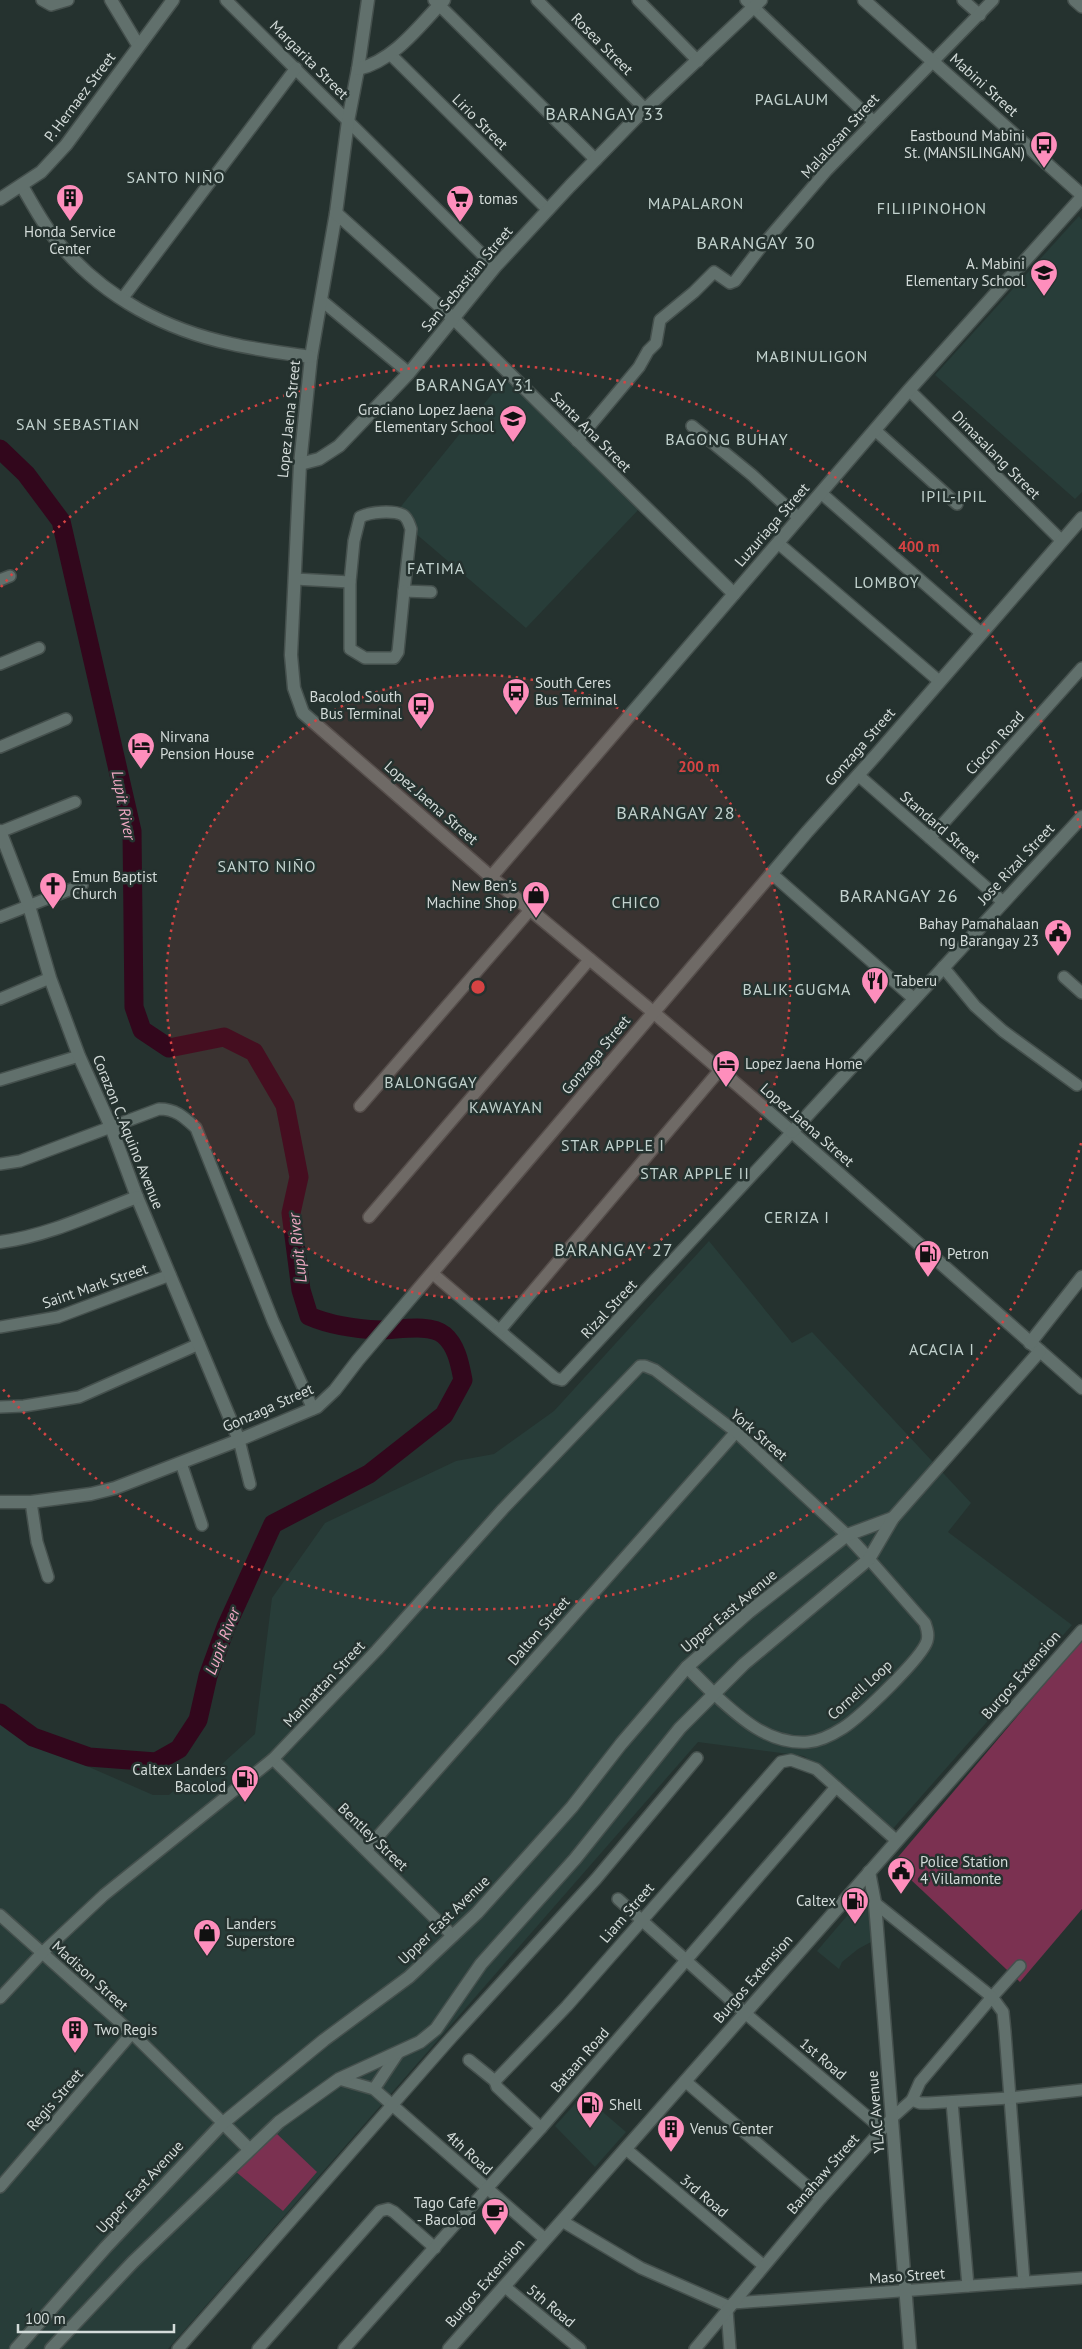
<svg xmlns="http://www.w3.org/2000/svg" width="1082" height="2349" font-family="'PT Sans',sans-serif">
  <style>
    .built { fill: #283d39 }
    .green { fill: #7b3151 }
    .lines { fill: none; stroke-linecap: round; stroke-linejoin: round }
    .river { stroke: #32071c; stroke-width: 19 }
    .street-casing { stroke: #45504d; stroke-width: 14 }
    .secondary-casing { stroke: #45504d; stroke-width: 15 }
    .street { stroke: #61706c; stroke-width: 11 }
    .secondary { stroke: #61706c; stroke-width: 12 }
    .ring { fill: none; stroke: #d64343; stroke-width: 2.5; stroke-dasharray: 2.5 5 }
    .labels { text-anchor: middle; stroke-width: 5; stroke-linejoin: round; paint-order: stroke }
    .street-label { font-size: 15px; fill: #d3dbd9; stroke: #25322f }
    .poi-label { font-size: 15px; fill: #d3dbd9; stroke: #25322f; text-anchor: start }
    .neighbourhood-label { font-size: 16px; letter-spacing: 1px; fill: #c2d2ce; stroke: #25322f }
    .water-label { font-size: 16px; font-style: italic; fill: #f1a9c4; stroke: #25322f }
    .quarter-label { font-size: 18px; letter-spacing: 1px; fill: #c2d2ce; stroke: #25322f }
    .centre { fill: #d64343; stroke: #25322f; stroke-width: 2.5 }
    .ring-label { font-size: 15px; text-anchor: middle; font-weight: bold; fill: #d64343; stroke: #25322f; stroke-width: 5; stroke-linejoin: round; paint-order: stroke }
  </style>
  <rect width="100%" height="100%" fill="#25322f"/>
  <g class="built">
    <polygon points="1079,216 1082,220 1082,492 1075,499 935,375"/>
    <polygon points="505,378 640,508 526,628 394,515"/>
    <polygon points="709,1241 792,1343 812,1332 971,1503 948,1532 1072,1625 890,1832 804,1756 698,1742 168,2349 0,2349 0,1719 32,1742 153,1795 169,1795 187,1779 199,1785 255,1734 272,1598 325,1523 456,1461 494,1454 554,1411"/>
    <polygon points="858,1903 870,1908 871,1942 858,1949 842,1962 839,1969 817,1951"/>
    <polygon points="583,2095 626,2132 595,2167 555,2126"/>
  </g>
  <g class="green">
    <polygon points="1082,1640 1082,1909 1020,1982 893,1863"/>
    <polygon points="276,2133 317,2172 283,2211 235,2171"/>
  </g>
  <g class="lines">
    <path class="river" d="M 0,449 L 26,474 L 61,521 L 132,831 L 134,1007 L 142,1030 L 169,1048 L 224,1037 L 254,1052 L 285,1105 L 299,1177 L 291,1213 L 301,1290 L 309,1316 C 332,1326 356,1329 380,1330 C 398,1330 430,1323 444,1335 C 457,1346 460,1365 463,1380 L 444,1415 L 369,1474 L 273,1524 L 226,1627 L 208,1676 L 198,1720 L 179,1749 L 156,1762 L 89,1757 L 33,1737 L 0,1713"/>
    <defs>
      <g id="street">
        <polyline points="42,0 51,5 68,0"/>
        <polyline points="226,0 495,267"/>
        <polyline points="434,0 596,160"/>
        <polyline points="537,0 645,109"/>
        <polyline points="638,0 698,61"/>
        <polyline points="746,0 873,121"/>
        <polyline points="963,0 980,15"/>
        <polyline points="1074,0 1082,7"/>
        <polyline points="390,54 548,210"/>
        <polyline points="122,299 296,68"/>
        <polyline points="321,300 409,373"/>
        <polyline points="909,390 1062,541"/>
        <polyline points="692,426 752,475 799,518"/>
        <polyline points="875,430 957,504"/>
        <polyline points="577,441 639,367 648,351 656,343 660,320 694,292 714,272 730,283 735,281 761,247 827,170 993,0"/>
        <polyline points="821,493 981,633"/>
        <polyline points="778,543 939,681"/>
        <path d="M 295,579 L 350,582 L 354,541 L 360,517 C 370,512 392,510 403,515 C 408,518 409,524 411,529 L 404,591 L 431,592"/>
        <polyline points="0,580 10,576"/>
        <polyline points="350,582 350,649 365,658 394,658 398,652 404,591"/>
        <polyline points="0,664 39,648"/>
        <polyline points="0,747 66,719"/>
        <polyline points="858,775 1003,902"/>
        <polyline points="0,832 75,802"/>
        <polyline points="930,838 1082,668"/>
        <polyline points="772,874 913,998"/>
        <polyline points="0,917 82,885"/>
        <polyline points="943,967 975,1006 1003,1031 1077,1085"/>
        <polyline points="1064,977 1082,993"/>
        <polyline points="0,999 50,978"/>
        <polyline points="0,1080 79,1056"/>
        <polyline points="360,1106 531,909"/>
        <path d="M 0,1164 L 20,1161 L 159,1109 C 176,1109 184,1117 196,1128 L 273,1321 L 313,1409"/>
        <polyline points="369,1217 590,959"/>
        <polyline points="432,1273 555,1378 562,1380 792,1132"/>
        <polyline points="0,1327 58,1317 170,1275"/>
        <polyline points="500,1330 719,1071"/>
        <polyline points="0,1407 24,1406 79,1397 199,1344"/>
        <polyline points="239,1440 250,1484"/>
        <polyline points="181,1463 202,1525"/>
        <polyline points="31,1502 37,1542 48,1577"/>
        <path d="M 713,1693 C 740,1718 769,1745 808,1742 C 821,1741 832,1735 843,1728 C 860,1717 922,1658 927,1641 C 929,1634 927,1629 925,1623 L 869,1559"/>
        <polyline points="273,1759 453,1936"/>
        <polyline points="366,1850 736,1432"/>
        <polyline points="618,1899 745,2013 882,2129"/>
        <polyline points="0,1915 132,2033 223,2123"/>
        <polyline points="1020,1966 992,1997 1003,2012 1005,2032 1024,2282"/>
        <polyline points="0,1998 42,1953 104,1895 273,1759 377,1650 503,1509 640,1366 645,1366 655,1370 736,1432 847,1535"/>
        <polyline points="469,2060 495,2081"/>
        <polyline points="339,2079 374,2089 545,2239"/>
        <polyline points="685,2081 821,2198"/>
        <polyline points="374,2089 398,2053"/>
        <polyline points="912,2100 920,2103 928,2103 1009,2098 1082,2090"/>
        <polyline points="952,2102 968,2286"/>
        <polyline points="541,2128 497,2087 495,2081 567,2006 781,1762 791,1760 816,1769 897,1841"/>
        <polyline points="626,2149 763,2265"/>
        <polyline points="0,2187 132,2033"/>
        <polyline points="562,2221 641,2268 730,2307"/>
        <polyline points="504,2286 580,2349"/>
        <polyline points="733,2303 1082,2278"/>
        <polyline points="727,2310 730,2349"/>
        <polyline points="178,2349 451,2038 596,1879 697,1758"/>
        <polyline points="258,2349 380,2211 388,2209 394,2212 435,2248"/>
        <polyline points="344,2349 541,2128 836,1787"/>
        <polyline points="695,2349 821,2198 893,2117 912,2100 920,2082 992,1997 875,1903"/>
      </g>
      <g id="secondary">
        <polyline points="111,0 138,45"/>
        <polyline points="368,0 358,69 348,121 336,213 311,357 300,464 291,655 294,688 303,713 491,877 653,1012 792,1132 1082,1388"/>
        <polyline points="864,0 1082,195"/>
        <path d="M 358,69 C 394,61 420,25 444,0"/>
        <path d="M 22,186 C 34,207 46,229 62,247 C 106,298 166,330 232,344 C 258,350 285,353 311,357"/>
        <polyline points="0,199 41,172 66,145 173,0"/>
        <polyline points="336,213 454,319 734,594"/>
        <polyline points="300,464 319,459 339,446 409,373 495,267 570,186 636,118 761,0"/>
        <polyline points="0,831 29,906 50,978 79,1056 111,1127 137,1197 239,1440"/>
        <polyline points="491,877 909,390 1082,197"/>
        <polyline points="792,1132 1082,817"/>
        <path d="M 0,1242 C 47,1236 93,1214 137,1197"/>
        <polyline points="1030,1343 1082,1277"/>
        <polyline points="0,1502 31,1502 91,1494 115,1488 234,1442 317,1407 335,1390 358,1360 807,832 876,755 1082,518"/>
        <polyline points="847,1535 869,1559"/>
        <polyline points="687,1667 713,1693"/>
        <polyline points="869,1872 875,1903 910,2349"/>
        <polyline points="223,2123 249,2149"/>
        <polyline points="16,2349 106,2247 223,2123 324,2040 409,1977 477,1913 572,1807 621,1744 687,1667 749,1612 847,1535 893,1518"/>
        <polyline points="51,2349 133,2262 279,2122 339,2079 420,2042 436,2029 481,1964 575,1859 680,1728 744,1664 869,1559 893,1518 1040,1351"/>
        <polyline points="449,2349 1082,1631"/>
      </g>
    </defs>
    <use href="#street" class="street-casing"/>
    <use href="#secondary" class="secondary-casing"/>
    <use href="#street" class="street"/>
    <use href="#secondary" class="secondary"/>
  </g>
  <circle cx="478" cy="987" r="312" fill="#d64343" fill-opacity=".12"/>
  <g class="ring">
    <circle cx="478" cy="987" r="312"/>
    <path d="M1081 1143A623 623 0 0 1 1 1387M1 587A623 623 0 0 1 1081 831"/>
  </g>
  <defs>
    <symbol id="bus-pin" viewBox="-11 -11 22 30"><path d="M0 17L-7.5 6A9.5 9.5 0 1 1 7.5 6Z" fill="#fe8ebc" stroke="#25322f"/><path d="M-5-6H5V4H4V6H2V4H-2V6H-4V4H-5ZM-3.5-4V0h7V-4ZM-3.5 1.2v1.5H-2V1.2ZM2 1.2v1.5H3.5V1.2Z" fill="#111"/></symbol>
    <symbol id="building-pin" viewBox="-11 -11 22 30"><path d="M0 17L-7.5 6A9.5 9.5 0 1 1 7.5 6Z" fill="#fe8ebc" stroke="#25322f"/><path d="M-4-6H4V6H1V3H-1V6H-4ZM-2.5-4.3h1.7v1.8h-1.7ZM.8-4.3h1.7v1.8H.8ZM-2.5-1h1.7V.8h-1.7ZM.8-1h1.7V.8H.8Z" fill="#111"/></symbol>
    <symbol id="supermarket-pin" viewBox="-11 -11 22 30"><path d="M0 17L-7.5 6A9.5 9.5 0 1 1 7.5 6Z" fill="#fe8ebc" stroke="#25322f"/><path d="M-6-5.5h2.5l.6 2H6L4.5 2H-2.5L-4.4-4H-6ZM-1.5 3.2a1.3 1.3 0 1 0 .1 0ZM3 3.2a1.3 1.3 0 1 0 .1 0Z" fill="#111"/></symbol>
    <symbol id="school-pin" viewBox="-11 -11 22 30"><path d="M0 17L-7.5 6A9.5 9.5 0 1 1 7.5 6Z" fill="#fe8ebc" stroke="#25322f"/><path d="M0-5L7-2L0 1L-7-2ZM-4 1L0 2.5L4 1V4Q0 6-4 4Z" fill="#111"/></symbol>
    <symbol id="hotel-pin" viewBox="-11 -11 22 30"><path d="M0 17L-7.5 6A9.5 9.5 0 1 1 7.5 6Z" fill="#fe8ebc" stroke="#25322f"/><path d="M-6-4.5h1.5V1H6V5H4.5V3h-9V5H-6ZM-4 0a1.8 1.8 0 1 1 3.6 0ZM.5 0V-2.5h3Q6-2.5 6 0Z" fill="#111"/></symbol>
    <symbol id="church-pin" viewBox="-11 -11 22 30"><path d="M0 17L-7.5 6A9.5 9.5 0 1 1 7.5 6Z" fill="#fe8ebc" stroke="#25322f"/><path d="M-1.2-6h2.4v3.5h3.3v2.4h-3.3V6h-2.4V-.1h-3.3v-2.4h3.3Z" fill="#111"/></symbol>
    <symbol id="shop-pin" viewBox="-11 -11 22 30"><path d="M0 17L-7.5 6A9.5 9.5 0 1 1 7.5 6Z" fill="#fe8ebc" stroke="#25322f"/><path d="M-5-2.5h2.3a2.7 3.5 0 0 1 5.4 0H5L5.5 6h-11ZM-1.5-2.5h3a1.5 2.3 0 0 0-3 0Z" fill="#111"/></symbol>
    <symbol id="civic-pin" viewBox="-11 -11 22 30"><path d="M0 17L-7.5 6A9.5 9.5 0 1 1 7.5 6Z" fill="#fe8ebc" stroke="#25322f"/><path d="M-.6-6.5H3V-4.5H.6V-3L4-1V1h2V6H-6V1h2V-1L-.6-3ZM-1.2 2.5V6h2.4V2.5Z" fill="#111"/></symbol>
    <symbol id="restaurant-pin" viewBox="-11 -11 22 30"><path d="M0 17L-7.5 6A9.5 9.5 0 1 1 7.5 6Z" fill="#fe8ebc" stroke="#25322f"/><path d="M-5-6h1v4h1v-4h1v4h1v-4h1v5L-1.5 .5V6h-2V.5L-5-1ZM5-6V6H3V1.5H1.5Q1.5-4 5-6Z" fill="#111"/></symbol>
    <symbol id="fuel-pin" viewBox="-11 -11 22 30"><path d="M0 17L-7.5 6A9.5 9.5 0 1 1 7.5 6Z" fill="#fe8ebc" stroke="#25322f"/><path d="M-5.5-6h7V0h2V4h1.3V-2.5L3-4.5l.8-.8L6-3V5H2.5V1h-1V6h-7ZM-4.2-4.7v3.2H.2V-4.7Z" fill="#111"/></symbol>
    <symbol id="cafe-pin" viewBox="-11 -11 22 30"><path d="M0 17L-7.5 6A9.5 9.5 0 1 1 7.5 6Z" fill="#fe8ebc" stroke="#25322f"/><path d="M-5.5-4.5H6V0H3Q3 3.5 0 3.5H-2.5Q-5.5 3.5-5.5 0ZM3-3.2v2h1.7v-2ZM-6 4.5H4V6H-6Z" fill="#111"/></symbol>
  </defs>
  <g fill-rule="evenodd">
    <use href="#bus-pin" x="1028" y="129" width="32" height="43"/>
    <use href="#building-pin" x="54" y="182" width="32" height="43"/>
    <use href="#supermarket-pin" x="444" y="183" width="32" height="43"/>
    <use href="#school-pin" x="1028" y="257" width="32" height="43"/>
    <use href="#school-pin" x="497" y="403" width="32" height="43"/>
    <use href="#bus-pin" x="500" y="676" width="32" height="43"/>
    <use href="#bus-pin" x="405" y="690" width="32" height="43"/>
    <use href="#hotel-pin" x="125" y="730" width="32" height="43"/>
    <use href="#church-pin" x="37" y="870" width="32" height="43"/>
    <use href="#shop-pin" x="520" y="879" width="32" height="43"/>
    <use href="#civic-pin" x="1042" y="917" width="32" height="43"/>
    <use href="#restaurant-pin" x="859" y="965" width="32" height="43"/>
    <use href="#hotel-pin" x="710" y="1048" width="32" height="43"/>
    <use href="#fuel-pin" x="912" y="1238" width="32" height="43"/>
    <use href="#fuel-pin" x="229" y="1763" width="32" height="43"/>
    <use href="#civic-pin" x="885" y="1855" width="32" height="43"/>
    <use href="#fuel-pin" x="839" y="1885" width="32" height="43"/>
    <use href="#shop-pin" x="191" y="1917" width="32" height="43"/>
    <use href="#building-pin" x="59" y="2014" width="32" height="43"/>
    <use href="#fuel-pin" x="574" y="2089" width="32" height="43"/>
    <use href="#building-pin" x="655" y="2113" width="32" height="43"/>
    <use href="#cafe-pin" x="479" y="2196" width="32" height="43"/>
  </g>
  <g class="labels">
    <g class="street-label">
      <text transform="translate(602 44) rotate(45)" y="5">Rosea Street</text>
      <text transform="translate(309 60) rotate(45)" y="5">Margarita Street</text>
      <text transform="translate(984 85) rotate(42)" y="5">Mabini Street</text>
      <text transform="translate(80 97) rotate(-53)" y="5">P. Hernaez Street</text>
      <text transform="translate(480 122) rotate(45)" y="5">Lirio Street</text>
      <text transform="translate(840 136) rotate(-48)" y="5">Malalosan Street</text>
      <text transform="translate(467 279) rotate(-50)" y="5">San Sebastian Street</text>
      <text transform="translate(289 419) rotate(-84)" y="5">Lopez Jaena Street</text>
      <text transform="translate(591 432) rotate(45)" y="5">Santa Ana Street</text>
      <text transform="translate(996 455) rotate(45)" y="5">Dimasalang Street</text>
      <text transform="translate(772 525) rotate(-49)" y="5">Luzuriaga Street</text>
      <text transform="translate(995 743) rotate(-48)" y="5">Ciocon Road</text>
      <text transform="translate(860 747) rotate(-49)" y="5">Gonzaga Street</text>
      <text transform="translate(431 803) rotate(41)" y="5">Lopez Jaena Street</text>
      <text transform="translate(940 827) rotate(41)" y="5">Standard Street</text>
      <text transform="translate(1016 864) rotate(-47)" y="5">Jose Rizal Street</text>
      <text transform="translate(596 1055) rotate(-50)" y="5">Gonzaga Street</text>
      <text transform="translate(807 1125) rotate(41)" y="5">Lopez Jaena Street</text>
      <text transform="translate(128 1132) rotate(68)" y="5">Corazon C. Aquino Avenue</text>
      <text transform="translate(95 1286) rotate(-19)" y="5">Saint Mark Street</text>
      <text transform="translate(609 1309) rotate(-47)" y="5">Rizal Street</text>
      <text transform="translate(268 1408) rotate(-24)" y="5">Gonzaga Street</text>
      <text transform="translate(759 1435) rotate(41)" y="5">York Street</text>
      <text transform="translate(729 1611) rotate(-40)" y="5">Upper East Avenue</text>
      <text transform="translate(539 1631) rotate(-49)" y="5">Dalton Street</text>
      <text transform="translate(1021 1675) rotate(-49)" y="5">Burgos Extension</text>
      <text transform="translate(324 1684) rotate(-47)" y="5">Manhattan Street</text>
      <text transform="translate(860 1690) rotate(-42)" y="5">Cornell Loop</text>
      <text transform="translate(373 1837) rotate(44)" y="5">Bentley Street</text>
      <text transform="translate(627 1913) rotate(-49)" y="5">Liam Street</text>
      <text transform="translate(444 1920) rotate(-44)" y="5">Upper East Avenue</text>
      <text transform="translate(90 1976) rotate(42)" y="5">Madison Street</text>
      <text transform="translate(753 1979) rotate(-49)" y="5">Burgos Extension</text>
      <text transform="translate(823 2059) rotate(40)" y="5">1st Road</text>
      <text transform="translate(580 2060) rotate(-49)" y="5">Bataan Road</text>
      <text transform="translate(55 2100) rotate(-49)" y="5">Regis Street</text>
      <text transform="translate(876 2112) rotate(-95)" y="5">YLAC Avenue</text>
      <text transform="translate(469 2153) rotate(42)" y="5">4th Road</text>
      <text transform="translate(823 2174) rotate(-49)" y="5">Banahaw Street</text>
      <text transform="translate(140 2187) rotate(-47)" y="5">Upper East Avenue</text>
      <text transform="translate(704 2196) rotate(40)" y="5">3rd Road</text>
      <text transform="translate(907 2276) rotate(-4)" y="5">Maso Street</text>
      <text transform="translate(485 2283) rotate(-49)" y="5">Burgos Extension</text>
      <text transform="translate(551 2306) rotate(40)" y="5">5th Road</text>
    </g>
    <g class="poi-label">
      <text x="1025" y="141" text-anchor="end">Eastbound Mabini<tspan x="1025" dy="17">St. (MANSILINGAN)</tspan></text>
      <text x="479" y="204">tomas</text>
      <text x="70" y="237" text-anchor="middle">Honda Service<tspan x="70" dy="17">Center</tspan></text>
      <text x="1025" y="269" text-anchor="end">A. Mabini<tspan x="1025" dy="17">Elementary School</tspan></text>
      <text x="494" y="415" text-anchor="end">Graciano Lopez Jaena<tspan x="494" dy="17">Elementary School</tspan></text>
      <text x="535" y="688">South Ceres<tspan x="535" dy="17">Bus Terminal</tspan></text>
      <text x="402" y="702" text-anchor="end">Bacolod South<tspan x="402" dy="17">Bus Terminal</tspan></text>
      <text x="160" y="742">Nirvana<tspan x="160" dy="17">Pension House</tspan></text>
      <text x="72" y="882">Emun Baptist<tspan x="72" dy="17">Church</tspan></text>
      <text x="517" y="891" text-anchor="end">New Ben's<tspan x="517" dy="17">Machine Shop</tspan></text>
      <text x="1039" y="929" text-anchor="end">Bahay Pamahalaan<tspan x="1039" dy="17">ng Barangay 23</tspan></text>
      <text x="894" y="986">Taberu</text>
      <text x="745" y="1069">Lopez Jaena Home</text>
      <text x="947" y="1259">Petron</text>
      <text x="226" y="1775" text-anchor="end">Caltex Landers<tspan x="226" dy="17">Bacolod</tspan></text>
      <text x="920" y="1867">Police Station<tspan x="920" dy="17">4 Villamonte</tspan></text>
      <text x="836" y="1906" text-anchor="end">Caltex</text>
      <text x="226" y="1929">Landers<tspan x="226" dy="17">Superstore</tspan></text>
      <text x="94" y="2035">Two Regis</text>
      <text x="609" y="2110">Shell</text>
      <text x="690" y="2134">Venus Center</text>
      <text x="476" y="2208" text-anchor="end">Tago Cafe<tspan x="476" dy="17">- Bacolod</tspan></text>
    </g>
    <g class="neighbourhood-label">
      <text x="792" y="105">PAGLAUM</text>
      <text x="176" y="183">SANTO NIÑO</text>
      <text x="696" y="209">MAPALARON</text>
      <text x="932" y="214">FILIIPINOHON</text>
      <text x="812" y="362">MABINULIGON</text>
      <text x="78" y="430">SAN SEBASTIAN</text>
      <text x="727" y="445">BAGONG BUHAY</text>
      <text x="954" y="502">IPIL-IPIL</text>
      <text x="436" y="574">FATIMA</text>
      <text x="887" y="588">LOMBOY</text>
      <text x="267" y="872">SANTO NIÑO</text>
      <text x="636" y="908">CHICO</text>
      <text x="797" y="995">BALIK-GUGMA</text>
      <text x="431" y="1088">BALONGGAY</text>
      <text x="506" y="1113">KAWAYAN</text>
      <text x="613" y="1151">STAR APPLE I</text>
      <text x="695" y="1179">STAR APPLE II</text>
      <text x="797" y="1223">CERIZA I</text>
      <text x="942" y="1355">ACACIA I</text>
    </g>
    <g class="water-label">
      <text transform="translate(124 805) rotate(79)" y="6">Lupit River</text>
      <text transform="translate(297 1248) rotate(-96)" y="6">Lupit River</text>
      <text transform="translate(222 1641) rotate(-69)" y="6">Lupit River</text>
    </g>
    <g class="quarter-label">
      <text x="605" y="120">BARANGAY 33</text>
      <text x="756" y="249">BARANGAY 30</text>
      <text x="475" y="391">BARANGAY 31</text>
      <text x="676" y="819">BARANGAY 28</text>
      <text x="899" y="902">BARANGAY 26</text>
      <text x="614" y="1256">BARANGAY 27</text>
    </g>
  </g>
  <circle cx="478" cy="987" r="8" class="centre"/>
  <g class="ring-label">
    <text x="919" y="552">400 m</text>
    <text x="699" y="772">200 m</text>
  </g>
  <path d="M18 2324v8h156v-8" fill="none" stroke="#d3dbd9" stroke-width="2.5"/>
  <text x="25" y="2324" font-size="15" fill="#d3dbd9" stroke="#25322f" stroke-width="4" paint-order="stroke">100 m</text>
</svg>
